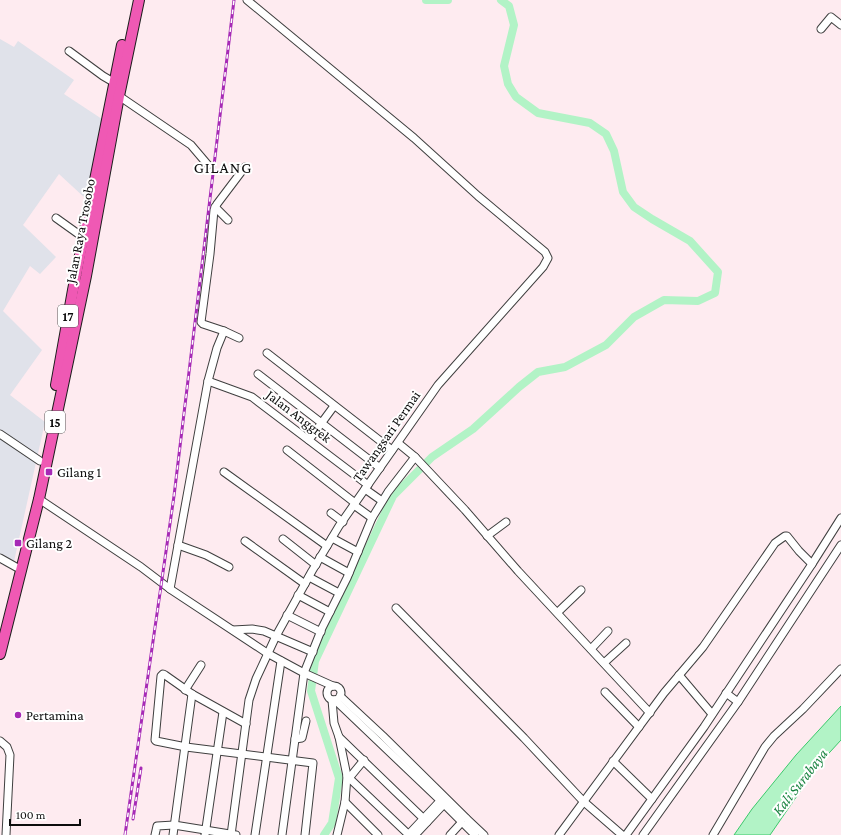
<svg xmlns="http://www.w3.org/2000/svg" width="841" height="835" font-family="'Crimson Pro',serif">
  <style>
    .industrial { fill: #e0e2ea }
    .water { fill: #b2f3c6; stroke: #3cc86b }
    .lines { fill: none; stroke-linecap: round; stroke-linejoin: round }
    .river { stroke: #b2f3c6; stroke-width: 8 }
    .minor-casing { stroke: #3f3f3f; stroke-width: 9 }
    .highway-casing { stroke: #1d1d1d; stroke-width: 12 }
    .minor { stroke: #fff; stroke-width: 7 }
    .highway { stroke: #ef59b4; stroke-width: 10 }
    .rail-casing { stroke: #a62ab6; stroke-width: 3 }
    .rail { stroke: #fff; stroke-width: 1.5; stroke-dasharray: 4.5; stroke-linecap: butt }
    .poi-dot { fill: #a62ab6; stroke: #fff; stroke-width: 1.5 }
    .labels { text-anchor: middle; stroke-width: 4; stroke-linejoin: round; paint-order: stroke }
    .shield { fill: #fff; stroke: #555; stroke-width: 1 }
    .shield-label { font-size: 13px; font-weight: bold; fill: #0c0c0c }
    .street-label { font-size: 14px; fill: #0c0c0c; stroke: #fff }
    .poi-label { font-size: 14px; fill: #0c0c0c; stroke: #fff; text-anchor: start }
    .water-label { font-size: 15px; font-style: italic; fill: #1a8441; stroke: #fff }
    .quarter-label { font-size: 16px; letter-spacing: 1px; fill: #0c0c0c; stroke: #fff }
  </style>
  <rect width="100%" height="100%" fill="#feebf0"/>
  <polygon class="industrial" points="0,39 14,47 18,41 74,80 64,94 105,121 85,198 59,174 23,225 56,257 40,274 30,266 3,311 42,350 10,395 45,422 13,566 0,559"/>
  <polygon class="water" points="841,706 841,740 819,764 770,835 734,835 752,809 796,755"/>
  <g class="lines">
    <g class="river">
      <polyline points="426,0 448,0"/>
      <polyline points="324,835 332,823 339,778 311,691 315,661 393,496 432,457 473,429 519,387 538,372 565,367 606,345 634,317 664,300 698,301 715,293 718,272 690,241 652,219 634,207 623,192 614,151 606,134 590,123 538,113 516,97 508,84 504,66 514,25 509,6 501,0"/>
    </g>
    <defs>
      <g id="minor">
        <polyline points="821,29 831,17 841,25"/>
        <polyline points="69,51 103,76 115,83"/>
        <polyline points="119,96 191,145 208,165"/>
        <polyline points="215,207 228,220"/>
        <polyline points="56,218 84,238"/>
        <polyline points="239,338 224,331 203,324 201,322 210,254 214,210 217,204 245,167"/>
        <polyline points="267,353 392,450"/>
        <polyline points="258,374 380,468"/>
        <polyline points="208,381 252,397 368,485"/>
        <polyline points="0,434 40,461"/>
        <polyline points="309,440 334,406"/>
        <polyline points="287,450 355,503"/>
        <polyline points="415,457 465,510 518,571 650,713"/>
        <polyline points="224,472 327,546"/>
        <polyline points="365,489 382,501"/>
        <polyline points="39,499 141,567 170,589 267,653 304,673 333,686"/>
        <polyline points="354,505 372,518"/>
        <polyline points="331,513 343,522"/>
        <polyline points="487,536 506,522"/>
        <polyline points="332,538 358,552"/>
        <polyline points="283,539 316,565"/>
        <polyline points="245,541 305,584"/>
        <polyline points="178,545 206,555 229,567"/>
        <polyline points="320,557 349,573"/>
        <polyline points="0,558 16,567"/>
        <polyline points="309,577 339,593"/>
        <polyline points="170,589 208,381 217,348 224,331"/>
        <polyline points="298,595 330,612"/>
        <polyline points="396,608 524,738 583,801 622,835"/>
        <polyline points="558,612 581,590"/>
        <polyline points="287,615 321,632"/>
        <polyline points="233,630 252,629 264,631 313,652"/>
        <polyline points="591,649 608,631"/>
        <polyline points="604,663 626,643"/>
        <polyline points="679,675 712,714"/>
        <circle cx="334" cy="693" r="7"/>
        <polyline points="185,690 201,665"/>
        <polyline points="605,692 639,727"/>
        <polyline points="726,693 738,702"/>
        <polyline points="340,696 383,736 466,818"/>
        <polyline points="332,700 334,723 339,737 427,822"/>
        <polyline points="335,700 444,804 461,821"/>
        <polyline points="246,724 192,694 165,675 163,674 161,676 155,740 156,741 186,747 313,763 305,835"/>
        <polyline points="295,739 302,738 306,721"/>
        <polyline points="0,741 7,747 10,755 6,835"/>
        <polyline points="613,761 652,799"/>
        <polyline points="347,776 409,835"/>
        <polyline points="350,777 364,760"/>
        <polyline points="345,802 378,835"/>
        <polyline points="467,819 484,835"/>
        <polyline points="465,825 475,835"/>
        <polyline points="155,835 157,826 174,825 236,835"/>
        <polyline points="173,835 192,694"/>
        <polyline points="205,835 223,712"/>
        <polyline points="231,835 249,700 256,679 276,636 312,571 339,526 438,385 543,267 548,258 545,252 478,196 414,138 247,0"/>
        <polyline points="255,835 281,661"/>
        <polyline points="282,835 304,673 322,628 347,578 372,518 388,492 415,457 398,443"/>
        <polyline points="337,835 345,802 347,776 339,737"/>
        <polyline points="408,835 440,801"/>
        <polyline points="415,835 444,804"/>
        <polyline points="450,835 461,823"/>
        <polyline points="559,835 664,693 703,647 775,543 785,536 787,536 799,551 812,564"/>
        <polyline points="626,835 704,727 812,564 841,518"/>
        <polyline points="643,835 738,702 841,545"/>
        <polyline points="713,835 765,747 774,736 803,709 841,669"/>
      </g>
      <g id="highway">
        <polyline points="56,385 73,290 122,45"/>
        <polyline points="0,654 39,499 86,276 119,96 139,0"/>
      </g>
    </defs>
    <use href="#minor" class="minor-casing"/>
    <use href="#highway" class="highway-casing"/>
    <use href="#minor" class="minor"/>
    <use href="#highway" class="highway"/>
    <defs>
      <g id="rail">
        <polyline points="133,819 141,768"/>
        <polyline points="125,835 174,496 234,0"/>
      </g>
    </defs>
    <use href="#rail" class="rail-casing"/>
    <use href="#rail" class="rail"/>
  </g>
  <g class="poi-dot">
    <rect x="45" y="468" width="8" height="8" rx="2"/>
    <rect x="14" y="539" width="8" height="8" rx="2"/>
    <circle cx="18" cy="715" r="4"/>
  </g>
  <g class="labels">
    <g class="shield">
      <rect x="58" y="305" width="20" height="22" rx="3"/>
      <rect x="45" y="411" width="20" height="22" rx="3"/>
    </g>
    <g class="shield-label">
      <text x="68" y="321">17</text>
      <text x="55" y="427">15</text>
    </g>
    <g class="street-label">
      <text transform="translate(80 231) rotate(-79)" y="5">Jalan Raya Trosobo</text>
      <text transform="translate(299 416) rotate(37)" y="5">Jalan Anggrek</text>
      <text transform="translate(386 436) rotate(-55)" y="5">Tawangsari Permai</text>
    </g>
    <g class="poi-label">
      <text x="57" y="477">Gilang 1</text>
      <text x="26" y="548">Gilang 2</text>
      <text x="26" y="720">Pertamina</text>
    </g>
    <g class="water-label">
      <text transform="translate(800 782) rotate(-52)" y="5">Kali Surabaya</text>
    </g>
    <g class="quarter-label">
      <text x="223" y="173">GILANG</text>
    </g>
  </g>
  <path d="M10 819v6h70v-6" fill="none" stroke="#0c0c0c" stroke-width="2"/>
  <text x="16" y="819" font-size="12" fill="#0c0c0c" stroke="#ffffff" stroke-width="3" paint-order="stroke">100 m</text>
</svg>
